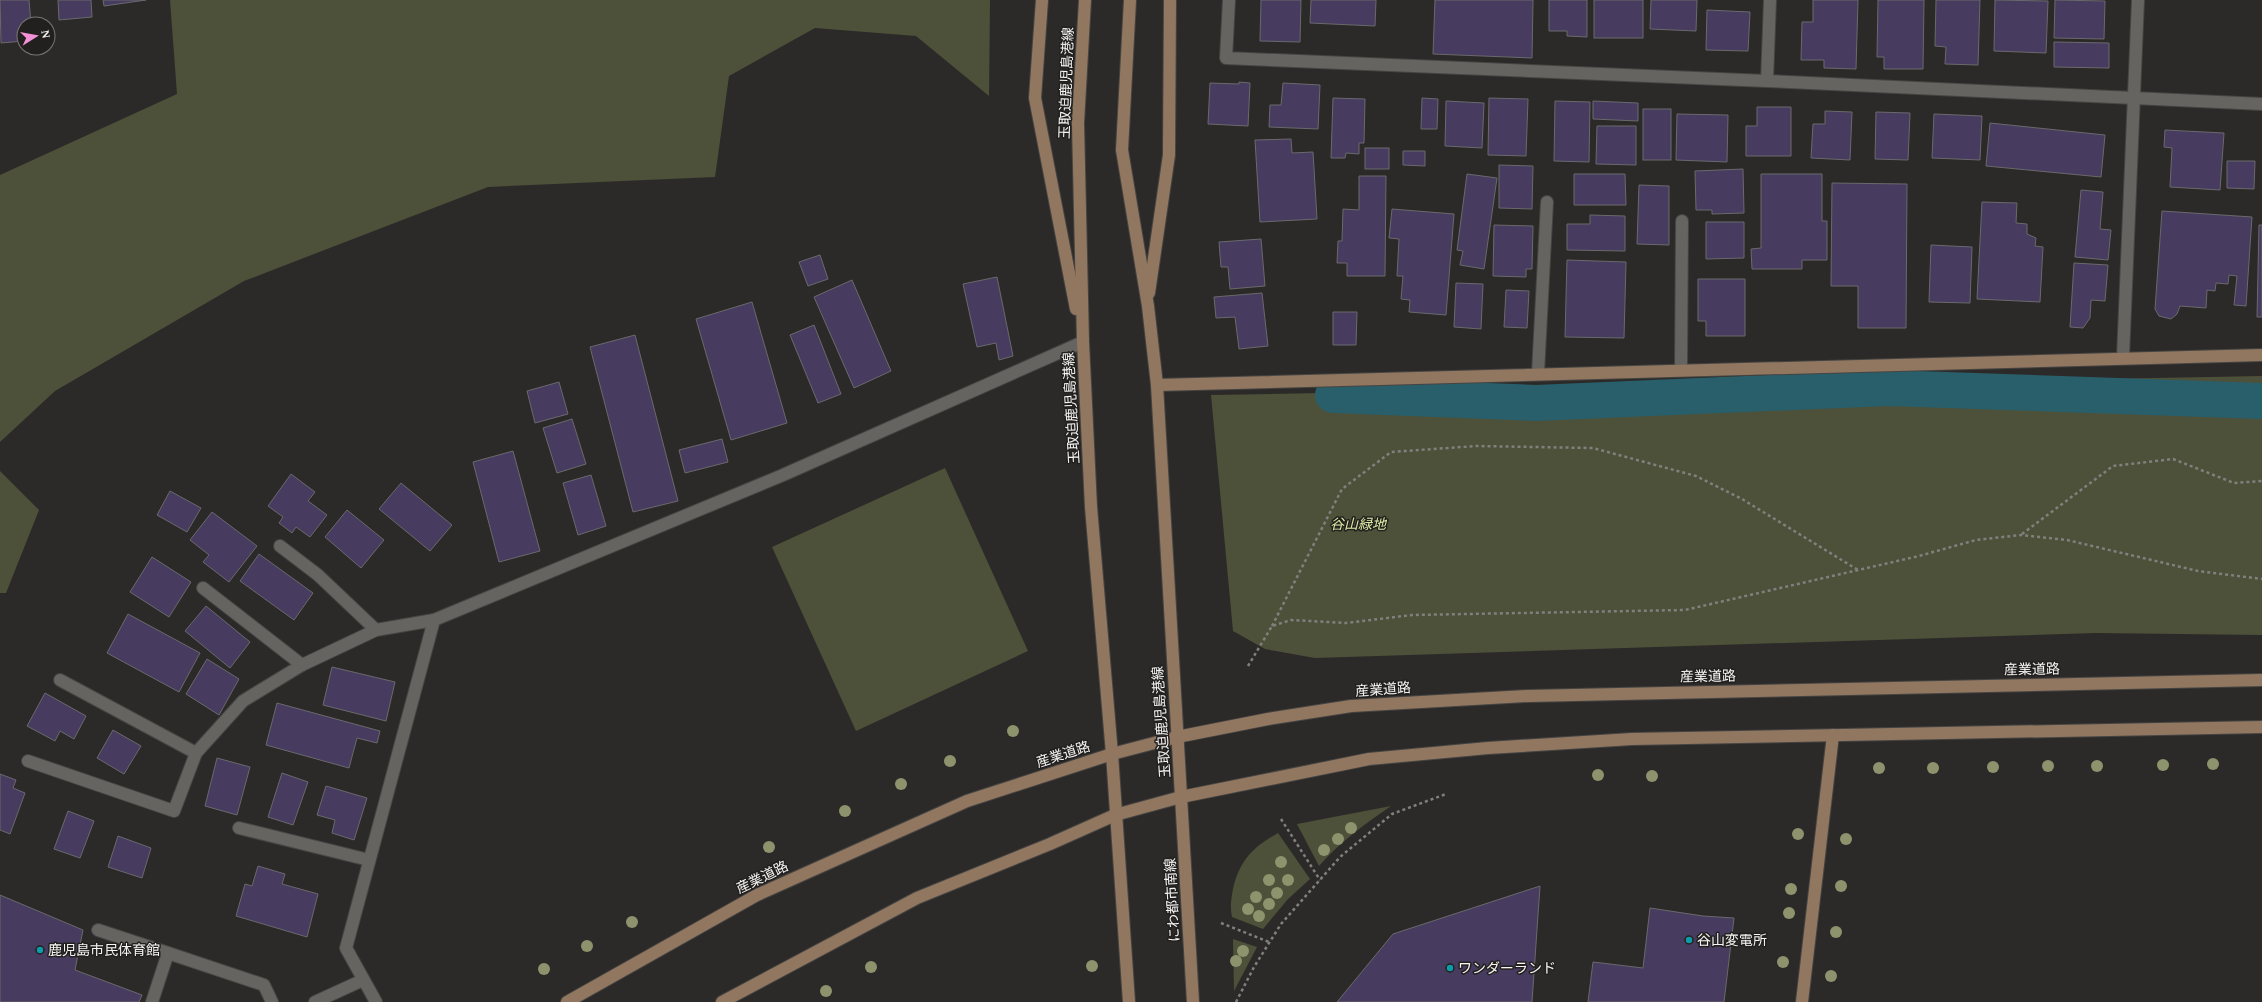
<svg xmlns="http://www.w3.org/2000/svg" width="2262" height="1002" font-family="'Times New Roman','Noto Sans JP',serif">
  <style>
    .green { fill: #4d5139 }
    .lines { fill: none; stroke-linecap: round; stroke-linejoin: round }
    .canal { stroke: #295f6b; stroke-width: 36 }
    .building { fill: #473c5f; stroke: #6a696c }
    .street-casing { stroke: #464543; stroke-width: 14 }
    .secondary-casing { stroke: #464543; stroke-width: 14 }
    .path { stroke: #81807e; stroke-width: 2.5; stroke-dasharray: 3 3; stroke-linecap: butt }
    .street { stroke: #666461; stroke-width: 12 }
    .secondary { stroke: #927760; stroke-width: 12 }
    .tree { fill: #8d936c }
    .culture-dot { fill: #0f9aa8; stroke: #22201e; stroke-width: 1.5 }
    .labels { text-anchor: middle; stroke-width: 3; stroke-linejoin: round; paint-order: stroke }
    .street-label { font-size: 14px; fill: #f6f5f3; stroke: #22201e }
    .park-label { font-size: 14px; font-style: italic; fill: #dce9a4; stroke: #22201e }
    .poi-label { font-size: 14px; fill: #f6f5f3; stroke: #22201e; text-anchor: start }
  </style>
  <rect width="100%" height="100%" fill="#2c2a28"/>
  <g class="green">
    <polygon points="170,0 990,0 989,96 916,36 815,28 729,76 715,177 488,187 244,281 55,391 0,442 0,175 177,94"/>
    <polygon points="2262,376 2262,635 2096,633 1315,658 1265,649 1233,631 1211,395"/>
    <polygon points="945,468 1028,651 856,731 772,547"/>
    <polygon points="0,471 39,510 6,593 0,593"/>
    <path d="M 1391,806 C 1365,824 1340,842 1319,866 L 1297,824 Z"/>
    <path d="M 1278,833 L 1310,879 L 1288,899 L 1263,929 L 1232,917 C 1230,906 1231,900 1233,889 C 1240,860 1252,848 1278,833 Z"/>
    <polygon points="1233,939 1257,947 1234,991"/>
  </g>
  <g class="lines">
    <polyline class="canal" points="1333,395 1536,403 1888,388 2262,401"/>
  </g>
  <g class="building">
    <polygon points="0,0 29,0 31,24 24,24 24,41 1,43"/>
    <polygon points="58,0 91,0 92,17 59,20"/>
    <polygon points="103,0 146,0 104,6"/>
    <polygon points="1261,0 1301,0 1300,42 1260,41"/>
    <polygon points="1311,0 1376,0 1375,26 1310,23"/>
    <polygon points="1435,0 1533,0 1532,58 1433,54"/>
    <polygon points="1549,0 1587,0 1587,37 1567,36 1567,31 1549,31"/>
    <rect x="1594" y="0" width="49" height="38"/>
    <polygon points="1651,0 1697,0 1696,31 1650,29"/>
    <polygon points="1813,0 1858,0 1856,69 1824,68 1824,60 1801,60 1802,22 1813,22"/>
    <polygon points="1878,0 1924,0 1923,69 1884,69 1884,57 1877,57"/>
    <polygon points="1936,0 1980,0 1978,65 1945,64 1946,47 1935,46"/>
    <polygon points="1995,0 2048,1 2046,53 1994,51"/>
    <polygon points="2055,0 2105,1 2104,39 2054,38"/>
    <polygon points="1707,10 1750,12 1748,51 1706,50"/>
    <polygon points="2054,42 2109,43 2109,68 2054,67"/>
    <polygon points="1239,82 1250,83 1248,126 1208,124 1210,83 1239,84"/>
    <polygon points="1283,83 1320,85 1318,129 1269,127 1270,105 1281,105"/>
    <polygon points="1333,98 1365,99 1364,143 1359,143 1359,154 1346,153 1345,158 1331,158"/>
    <polygon points="1422,98 1438,99 1437,129 1421,129"/>
    <polygon points="1489,98 1528,99 1526,156 1488,155"/>
    <polygon points="1446,101 1484,103 1482,148 1445,146"/>
    <polygon points="1555,101 1590,102 1589,162 1554,161"/>
    <polygon points="1593,101 1638,103 1638,121 1593,119"/>
    <polygon points="1757,107 1791,107 1791,156 1746,156 1746,126 1757,126"/>
    <rect x="1643" y="109" width="28" height="51"/>
    <polygon points="1825,111 1852,112 1850,160 1811,158 1813,124 1825,124"/>
    <polygon points="1876,112 1910,113 1908,160 1875,159"/>
    <polygon points="1677,114 1728,115 1727,162 1676,160"/>
    <polygon points="1934,114 1982,116 1980,160 1932,158"/>
    <polygon points="1990,123 2105,135 2101,177 1986,166"/>
    <polygon points="1597,126 1636,126 1636,165 1596,164"/>
    <polygon points="2165,130 2224,133 2220,190 2170,187 2172,148 2164,147"/>
    <polygon points="1291,139 1292,153 1313,152 1317,219 1260,222 1255,140"/>
    <rect x="1365" y="148" width="24" height="21"/>
    <polygon points="1403,151 1425,151 1425,166 1403,165"/>
    <polygon points="2227,161 2255,161 2254,189 2227,188"/>
    <polygon points="1499,165 1533,166 1532,209 1499,208"/>
    <polygon points="1743,169 1744,213 1712,214 1712,210 1696,210 1695,171"/>
    <polygon points="1467,174 1497,178 1484,269 1460,265 1463,251 1457,250"/>
    <polygon points="1574,174 1625,174 1626,205 1574,205"/>
    <polygon points="1761,174 1822,174 1822,221 1827,221 1827,260 1802,260 1802,269 1752,269 1751,249 1761,248"/>
    <polygon points="1359,176 1386,176 1385,276 1347,276 1347,263 1337,263 1338,241 1342,241 1343,209 1359,210"/>
    <polygon points="1832,183 1907,184 1906,328 1858,328 1858,286 1831,286"/>
    <polygon points="1639,185 1669,186 1669,245 1637,244"/>
    <polygon points="2081,190 2103,192 2100,229 2111,230 2108,260 2075,257"/>
    <polygon points="1982,202 2017,203 2016,223 2027,224 2027,234 2036,238 2035,246 2043,247 2040,302 1977,299"/>
    <polygon points="1392,209 1454,214 1446,315 1409,312 1410,300 1401,299 1403,276 1397,276 1399,239 1389,238"/>
    <polygon points="2162,211 2252,217 2246,306 2234,305 2237,276 2229,275 2228,284 2216,283 2215,291 2207,290 2206,308 2180,306 2177,314 2171,319 2159,316 2155,309"/>
    <polygon points="1590,215 1625,216 1625,251 1567,250 1567,224 1590,224"/>
    <polygon points="1706,222 1744,222 1744,258 1706,259"/>
    <polygon points="1494,225 1533,226 1532,269 1526,269 1526,277 1493,276"/>
    <polygon points="2259,225 2262,225 2262,317 2257,317"/>
    <polygon points="1261,239 1265,286 1230,289 1228,267 1221,267 1219,242"/>
    <polygon points="1931,245 1972,247 1970,303 1929,302"/>
    <polygon points="820,255 828,279 808,286 799,262"/>
    <polygon points="1567,260 1626,262 1624,338 1565,337"/>
    <polygon points="2074,263 2108,265 2105,301 2091,300 2090,318 2083,328 2070,327"/>
    <polygon points="997,277 1013,356 999,360 996,343 977,347 963,284"/>
    <polygon points="1698,279 1745,279 1745,336 1706,336 1706,321 1698,321"/>
    <polygon points="852,280 891,371 854,388 814,297"/>
    <polygon points="1456,283 1483,284 1481,329 1454,327"/>
    <polygon points="1506,290 1529,291 1527,328 1504,327"/>
    <polygon points="1262,293 1268,346 1239,349 1235,317 1216,318 1214,297"/>
    <polygon points="752,302 787,423 731,440 696,319"/>
    <polygon points="1333,312 1357,312 1356,345 1333,345"/>
    <polygon points="814,325 841,394 818,403 790,335"/>
    <polygon points="635,335 678,501 633,512 590,347"/>
    <polygon points="559,382 568,414 535,423 527,391"/>
    <polygon points="572,419 586,464 557,473 543,428"/>
    <polygon points="722,439 728,462 685,473 679,450"/>
    <polygon points="513,451 540,551 499,562 473,462"/>
    <polygon points="291,474 315,492 308,501 327,515 310,537 296,527 292,533 279,523 283,517 268,506"/>
    <polygon points="591,475 606,526 578,535 563,483"/>
    <polygon points="401,483 452,525 430,551 379,509"/>
    <polygon points="170,491 201,508 187,532 157,515"/>
    <polygon points="347,510 384,540 361,568 325,537"/>
    <polygon points="212,512 257,546 229,582 203,562 209,555 190,540"/>
    <polygon points="259,554 313,593 294,620 240,581"/>
    <polygon points="152,557 191,582 169,617 130,592"/>
    <polygon points="206,606 250,642 230,668 185,631"/>
    <polygon points="128,614 200,653 179,692 107,653"/>
    <polygon points="207,659 239,679 219,715 186,694"/>
    <polygon points="332,667 395,682 386,721 323,705"/>
    <polygon points="45,693 86,716 74,739 60,731 55,741 27,726"/>
    <polygon points="277,703 380,731 377,743 357,738 349,768 266,745"/>
    <polygon points="113,730 141,746 124,774 97,758"/>
    <polygon points="217,758 250,767 237,815 205,806"/>
    <polygon points="282,773 308,782 293,825 268,817"/>
    <polygon points="0,774 16,780 13,788 25,793 10,834 0,830"/>
    <polygon points="326,786 367,798 354,840 332,833 335,820 317,815"/>
    <polygon points="68,811 94,821 80,858 54,849"/>
    <polygon points="118,836 151,848 142,878 108,867"/>
    <polygon points="258,866 285,874 282,884 318,894 307,937 236,916 245,884 252,886"/>
    <polygon points="1540,886 1532,1002 1337,1002 1393,934"/>
    <polygon points="0,895 83,930 75,970 142,995 139,1002 0,1002"/>
    <polygon points="1650,908 1703,916 1734,918 1724,1002 1588,1002 1593,962 1643,968"/>
  </g>
  <g class="lines">
    <defs>
      <g id="street">
        <polyline points="1229,0 1226,58 1767,81 2262,104"/>
        <polyline points="1767,81 1770,0"/>
        <polyline points="2123,357 2138,0"/>
        <polyline points="1681,369 1682,221"/>
        <polyline points="1538,373 1547,202"/>
        <polyline points="280,546 318,575 376,630"/>
        <polyline points="203,588 302,665"/>
        <polyline points="60,680 196,753"/>
        <polyline points="28,761 174,811 196,753 243,701 302,665 376,630 434,620"/>
        <polyline points="239,828 369,860"/>
        <polyline points="98,930 168,953 152,1002"/>
        <polyline points="168,953 264,985 272,1002"/>
        <polyline points="315,1002 363,980"/>
        <polyline points="376,1002 346,948 434,620 783,475 1083,342"/>
      </g>
      <g id="secondary">
        <polyline points="1042,0 1035,98 1076,309"/>
        <polyline points="1085,0 1078,123 1083,342 1091,507 1112,754 1129,1002"/>
        <polyline points="1130,0 1122,150 1148,306 1157,385 1193,1002"/>
        <polyline points="1149,293 1169,155 1170,0"/>
        <polyline points="1157,385 2262,355"/>
        <polyline points="567,1002 757,895 967,801 1112,754 1177,737 1268,719 1351,706 1528,696 2262,680"/>
        <polyline points="722,1002 917,898 1050,844 1115,815 1181,797 1369,759 1488,748 1632,739 2262,727"/>
        <polyline points="1802,1002 1833,735"/>
      </g>
    </defs>
    <use href="#street" class="street-casing"/>
    <use href="#secondary" class="secondary-casing"/>
    <g class="path">
      <polyline points="2022,534 2113,466 2173,459 2234,483 2262,481"/>
      <polyline points="1272,626 1342,489 1391,452 1476,446 1593,448 1696,476 1742,499 1858,570"/>
      <polyline points="1248,666 1272,626 1291,620 1346,623 1412,615 1685,610 1919,556 1976,540 2021,535 2067,540 2198,571 2262,579"/>
      <polyline points="1281,819 1320,880"/>
      <polyline points="1221,923 1269,942"/>
      <polyline points="1236,1002 1254,967 1281,924 1340,857 1392,814 1446,794"/>
    </g>
    <use href="#street" class="street"/>
    <use href="#secondary" class="secondary"/>
  </g>
  <g class="tree">
    <circle cx="1013" cy="731" r="6"/>
    <circle cx="950" cy="761" r="6"/>
    <circle cx="2213" cy="764" r="6"/>
    <circle cx="2163" cy="765" r="6"/>
    <circle cx="2048" cy="766" r="6"/>
    <circle cx="2097" cy="766" r="6"/>
    <circle cx="1993" cy="767" r="6"/>
    <circle cx="1879" cy="768" r="6"/>
    <circle cx="1933" cy="768" r="6"/>
    <circle cx="1598" cy="775" r="6"/>
    <circle cx="1652" cy="776" r="6"/>
    <circle cx="901" cy="784" r="6"/>
    <circle cx="845" cy="811" r="6"/>
    <circle cx="1351" cy="828" r="6"/>
    <circle cx="1798" cy="834" r="6"/>
    <circle cx="1338" cy="839" r="6"/>
    <circle cx="1846" cy="839" r="6"/>
    <circle cx="769" cy="847" r="6"/>
    <circle cx="1324" cy="850" r="6"/>
    <circle cx="1281" cy="862" r="6"/>
    <circle cx="1269" cy="880" r="6"/>
    <circle cx="1288" cy="880" r="6"/>
    <circle cx="1841" cy="886" r="6"/>
    <circle cx="1791" cy="889" r="6"/>
    <circle cx="1277" cy="893" r="6"/>
    <circle cx="1256" cy="897" r="6"/>
    <circle cx="1269" cy="904" r="6"/>
    <circle cx="1248" cy="909" r="6"/>
    <circle cx="1789" cy="913" r="6"/>
    <circle cx="1259" cy="916" r="6"/>
    <circle cx="632" cy="922" r="6"/>
    <circle cx="1836" cy="932" r="6"/>
    <circle cx="587" cy="946" r="6"/>
    <circle cx="1243" cy="951" r="6"/>
    <circle cx="1236" cy="961" r="6"/>
    <circle cx="1783" cy="962" r="6"/>
    <circle cx="1092" cy="966" r="6"/>
    <circle cx="871" cy="967" r="6"/>
    <circle cx="544" cy="969" r="6"/>
    <circle cx="1831" cy="976" r="6"/>
    <circle cx="826" cy="991" r="6"/>
  </g>
  <g class="culture-dot">
    <circle cx="1689" cy="940" r="4"/>
    <circle cx="40" cy="950" r="4"/>
    <circle cx="1450" cy="968" r="4"/>
  </g>
  <g class="labels">
    <g class="street-label">
      <text transform="translate(1066 83) rotate(-88)" y="5">玉取迫鹿児島港線</text>
      <text transform="translate(1071 408) rotate(-93)" y="5">玉取迫鹿児島港線</text>
      <text transform="translate(2032 669) rotate(-1)" y="5">産業道路</text>
      <text transform="translate(1708 676) rotate(-1)" y="5">産業道路</text>
      <text transform="translate(1383 689) rotate(-4)" y="5">産業道路</text>
      <text transform="translate(1161 722) rotate(-94)" y="5">玉取迫鹿児島港線</text>
      <text transform="translate(1063 754) rotate(-18)" y="5">産業道路</text>
      <text transform="translate(762 877) rotate(-26)" y="5">産業道路</text>
      <text transform="translate(1172 900) rotate(-93)" y="5">にわ都市南線</text>
    </g>
    <g class="park-label">
      <text x="1358" y="529">谷山緑地</text>
    </g>
    <g class="poi-label">
      <text x="1697" y="945">谷山変電所</text>
      <text x="48" y="955">鹿児島市民体育館</text>
      <text x="1458" y="973">ワンダーランド</text>
    </g>
  </g>
  <g transform="translate(36 36) rotate(79)"><circle r="19" fill="#22201e" stroke="#777573"/>
  <path d="M0-3L7 15L0 10L-7 15Z" fill="#f391d6"/>
  <text y="-6" font-size="11" font-weight="bold" text-anchor="middle" fill="#f6f5f3">N</text>
  </g>
</svg>
